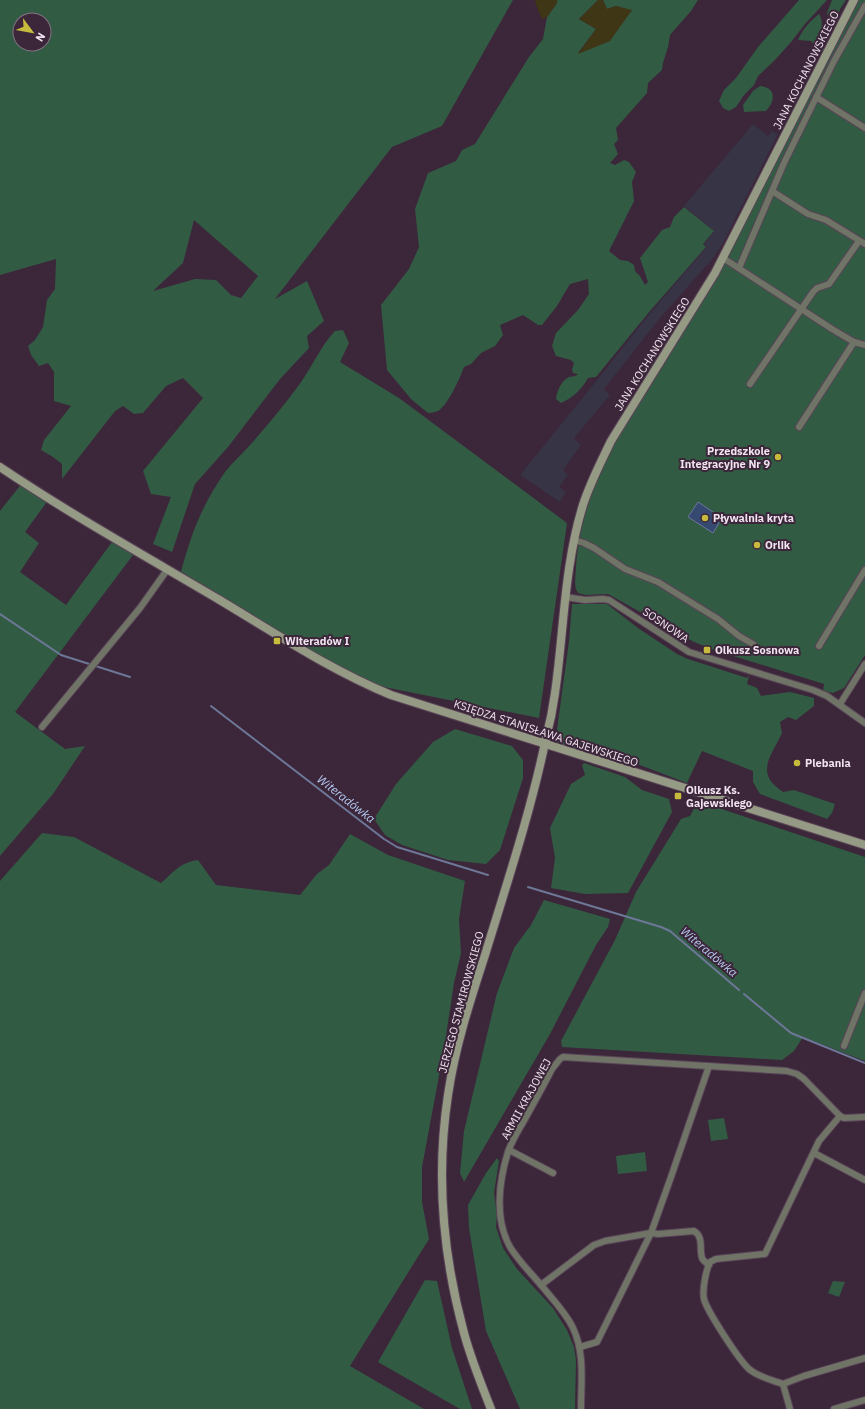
<svg xmlns="http://www.w3.org/2000/svg" width="865" height="1409" font-family="'IBM Plex Sans',sans-serif">
  <style>
    .industrial { fill: #363445 }
    .green { fill: #325b44; fill-rule: evenodd }
    .sand { fill: #3f3616 }
    .water { fill: #354971; stroke: #6d7797 }
    .lines { fill: none; stroke-linecap: round; stroke-linejoin: round }
    .stream { stroke: #6d7797; stroke-width: 2 }
    .street-casing { stroke: #594457; stroke-width: 8 }
    .secondary-casing { stroke: #594457; stroke-width: 10 }
    .street { stroke: #707467; stroke-width: 6 }
    .secondary { stroke: #959a85; stroke-width: 8 }
    .poi-dot { fill: #c6bb3c; stroke: #3c263a; stroke-width: 1.5 }
    .labels { text-anchor: middle; stroke-width: 4; stroke-linejoin: round; paint-order: stroke }
    .street-label { font-size: 11px; fill: #f1e3f0; stroke: #3c263a }
    .poi-label { font-size: 11px; font-weight: bold; fill: #f1e3f0; stroke: #3c263a; text-anchor: start }
    .water-label { font-size: 12px; font-style: italic; fill: #b6cbf3; stroke: #3c263a }
  </style>
  <rect width="100%" height="100%" fill="#3c263a"/>
  <polygon class="industrial" points="753,124 768,136 772,131 778,134 722,245 715,256 660,318 604,389 610,395 574,438 581,445 563,470 568,475 559,487 566,492 560,502 520,475 593,385 651,312 707,247 704,244 714,231 684,206"/>
  <g class="green">
    <path d="M 0,0 L 513,0 L 442,126 L 392,147 L 275,299 L 307,281 L 324,321 L 307,336 L 309,348 L 280,379 L 228,447 L 195,484 L 172,552 L 153,544 L 171,497 L 151,494 L 143,471 L 203,398 L 183,378 L 166,386 L 143,413 L 134,414 L 123,406 L 115,411 L 62,479 L 62,464 L 53,457 L 41,450 L 44,440 L 71,406 L 54,401 L 54,372 L 48,363 L 39,366 L 31,355 L 28,346 L 35,340 L 43,327 L 47,300 L 55,289 L 56,259 L 0,275 ZM 20,20 L 44,20 L 44,44 L 20,44 ZM 194,220 L 258,276 L 241,298 L 231,295 L 216,280 L 195,279 L 153,291 L 183,263 Z"/>
    <path d="M 557,0 L 598,0 L 579,19 L 596,29 L 578,53 L 632,11 L 616,6 L 607,9 L 603,0 L 698,0 L 691,11 L 670,35 L 668,47 L 663,63 L 662,70 L 648,83 L 647,93 L 616,128 L 618,140 L 614,144 L 618,154 L 610,163 L 615,165 L 624,160 L 629,162 L 636,172 L 632,182 L 634,201 L 609,251 L 620,260 L 628,261 L 634,265 L 635,271 L 640,276 L 645,285 L 648,282 L 640,258 L 662,230 L 670,227 L 674,217 L 684,207 L 714,231 L 703,244 L 706,247 L 650,311 L 596,377 L 588,378 C 581,390 574,397 561,403 L 556,399 C 557,391 561,381 569,377 C 572,376 575,377 578,374 L 573,373 L 572,370 L 574,363 L 571,360 L 556,356 L 552,346 L 556,333 L 578,310 L 589,294 L 588,279 L 570,284 L 557,306 L 542,325 L 538,325 L 523,315 L 500,325 L 503,335 L 495,346 L 481,353 L 471,364 L 464,367 C 460,378 448,405 438,411 C 435,412 431,413 428,413 L 411,399 L 387,370 L 381,305 L 409,269 L 419,247 L 415,209 L 428,173 L 456,161 L 462,150 L 475,144 L 529,57 L 543,39 L 547,17 L 557,3 Z"/>
    <polygon points="799,0 827,0 805,24 792,41 774,61 758,76 754,85 744,95 736,107 729,111 723,108 719,101 724,90 736,78 758,47"/>
    <polygon points="832,0 846,0 840,9 837,23 834,25 831,24 827,13"/>
    <path d="M 858,0 L 865,0 L 865,655 L 844,688 L 833,693 L 823,691 L 824,684 L 714,650 L 694,642 L 608,594 L 586,595 L 578,593 C 573,586 576,575 576,566 C 580,519 593,485 614,443 L 722,268 Z"/>
    <path d="M 819,14 C 823,21 821,22 822,30 C 823,42 829,47 817,57 L 814,54 L 816,46 L 811,41 L 798,40 C 803,29 809,22 819,14 Z"/>
    <path d="M 760,86 C 777,88 775,101 766,111 L 744,112 L 743,105 L 753,91 Z"/>
    <path d="M 343,330 L 349,343 L 340,362 L 399,398 L 567,523 L 539,718 L 369,684 L 330,664 L 181,572 C 191,534 202,505 225,472 C 232,463 242,454 250,445 C 266,427 282,408 296,389 C 311,370 319,348 335,331 Z"/>
    <polygon points="23,482 49,499 25,532 39,543 20,572 66,605 115,538 136,551 15,712 65,749 85,746 53,794 0,856 0,511"/>
    <path d="M 572,604 L 607,604 L 638,628 L 677,654 L 688,659 L 747,678 L 749,675 L 747,684 L 757,688 L 761,696 L 790,692 L 814,698 L 814,706 L 796,720 L 788,717 L 780,722 L 782,733 C 771,757 754,773 783,792 L 794,790 L 835,804 L 832,813 L 827,819 L 760,794 L 753,782 L 753,771 L 702,751 L 687,783 L 611,754 L 589,750 L 590,753 L 559,744 L 556,740 L 556,737 L 569,641 Z"/>
    <polygon points="455,729 512,746 523,760 523,778 500,850 486,864 448,860 402,845 385,835 374,819 396,784 433,742"/>
    <polygon points="584,763 625,777 642,790 669,799 672,812 628,893 585,894 551,888 555,858 550,828 571,784 585,775 582,765"/>
    <polygon points="698,801 865,857 865,1061 803,1037 794,1051 782,1060 562,1047 561,1041 615,940 636,892 681,819 690,816"/>
    <path d="M 42,833 L 74,837 L 161,883 C 175,871 179,863 198,860 L 216,885 L 300,895 L 317,874 L 329,865 L 350,834 L 388,855 L 465,881 L 459,919 L 461,953 L 454,983 L 444,1049 L 422,1167 L 422,1202 L 429,1239 L 350,1366 L 424,1409 L 0,1409 L 0,881 Z"/>
    <polygon points="544,900 610,919 608,927 596,945 550,1034 464,1182 460,1173 464,1131 497,993 514,948 531,925"/>
    <polygon points="724,1118 728,1139 711,1141 708,1120"/>
    <polygon points="645,1152 647,1171 618,1174 616,1156"/>
    <polygon points="497,1158 499,1161 494,1193 497,1215 496,1227 503,1248 517,1269 553,1308 567,1330 574,1347 576,1360 575,1409 520,1409 486,1331 469,1228 468,1205 486,1173"/>
    <polygon points="425,1280 437,1281 452,1348 472,1409 460,1409 378,1362"/>
    <polygon points="833,1281 845,1282 839,1297 828,1293"/>
  </g>
  <g class="sand">
    <polygon points="536,0 557,0 557,3 547,17 542,19 535,2"/>
    <polygon points="598,0 603,0 607,9 616,6 632,10 610,41 578,54 596,29 579,19"/>
  </g>
  <polygon class="water" points="698,502 722,518 713,533 688,517"/>
  <g class="lines">
    <g class="stream">
      <polyline points="0,614 61,655 130,677"/>
      <polyline points="211,706 384,839 397,847 488,875"/>
      <polyline points="528,887 661,927 670,931 739,990"/>
      <polyline points="744,994 791,1033 865,1063"/>
    </g>
    <defs>
      <g id="street">
        <polyline points="816,97 865,128"/>
        <polyline points="772,191 808,214 826,220 865,244"/>
        <polyline points="723,258 832,329 854,342 865,345"/>
        <polyline points="739,268 784,163 834,61 865,6"/>
        <polyline points="750,384 813,292 817,288 829,284 859,241"/>
        <polyline points="799,427 854,342"/>
        <polyline points="574,540 584,543 594,548 625,569 658,582 718,619 739,636 753,644"/>
        <polyline points="565,597 585,600 603,599 609,600 689,652 813,690 827,696 865,723"/>
        <polyline points="819,646 865,570"/>
        <polyline points="840,704 865,664"/>
        <polyline points="42,727 140,608 167,570"/>
        <polyline points="844,1046 865,993"/>
        <path d="M 840,1116 L 819,1141 L 765,1254 L 716,1259 L 710,1262 C 706,1270 702,1290 704,1299 C 707,1311 739,1360 749,1369 C 758,1377 772,1380 783,1384 L 804,1376 L 865,1358"/>
        <polyline points="509,1150 553,1173"/>
        <polyline points="814,1153 865,1180"/>
        <path d="M 541,1285 L 594,1245 L 605,1241 L 651,1233 L 658,1234 L 694,1231 C 704,1237 699,1249 702,1258 C 703,1261 707,1263 709,1265"/>
        <polyline points="580,1347 597,1342 599,1338 651,1233 671,1177 709,1066"/>
        <polyline points="783,1384 790,1409"/>
        <path d="M 581,1409 C 581,1382 585,1353 573,1328 C 567,1315 556,1303 546,1291 C 534,1276 520,1263 510,1247 C 494,1219 499,1181 508,1152 C 512,1140 520,1128 526,1117 C 535,1101 544,1085 552,1069 L 560,1059 L 563,1057 L 787,1071 L 797,1074 L 804,1079 L 840,1116 L 844,1118 L 865,1117"/>
        <polyline points="834,1409 865,1400"/>
      </g>
      <g id="secondary">
        <path d="M 0,467 C 70,514 145,556 218,599 C 275,633 330,670 391,695 L 865,845"/>
        <path d="M 491,1409 C 481,1384 471,1359 464,1333 C 443,1256 436,1174 448,1095 C 455,1047 470,1001 485,955 C 507,883 531,811 546,738 C 550,723 553,708 555,693 C 564,631 564,566 583,505 C 590,483 601,462 611,441 L 715,273 L 854,0"/>
      </g>
    </defs>
    <use href="#street" class="street-casing"/>
    <use href="#secondary" class="secondary-casing"/>
    <use href="#street" class="street"/>
    <use href="#secondary" class="secondary"/>
  </g>
  <g class="poi-dot">
    <circle cx="778" cy="457" r="4"/>
    <circle cx="705" cy="518" r="4"/>
    <circle cx="757" cy="545" r="4"/>
    <rect x="273" y="637" width="8" height="8" rx="2"/>
    <rect x="703" y="646" width="8" height="8" rx="2"/>
    <circle cx="797" cy="763" r="4"/>
    <rect x="674" y="792" width="8" height="8" rx="2"/>
  </g>
  <g class="labels">
    <g class="street-label">
      <text transform="translate(806 70) rotate(-63)" y="4">JANA KOCHANOWSKIEGO</text>
      <text transform="translate(652 354) rotate(-58)" y="4">JANA KOCHANOWSKIEGO</text>
      <text transform="translate(666 625) rotate(34)" y="4">SOSNOWA</text>
      <text transform="translate(546 733) rotate(18)" y="4">KSIĘDZA STANISŁAWA GAJEWSKIEGO</text>
      <text transform="translate(461 1002) rotate(-75)" y="4">JERZEGO STAMIROWSKIEGO</text>
      <text transform="translate(526 1099) rotate(-61)" y="4">ARMII KRAJOWEJ</text>
    </g>
    <g class="poi-label">
      <text x="770" y="455" text-anchor="end">Przedszkole<tspan x="770" dy="13">Integracyjne Nr 9</tspan></text>
      <text x="713" y="522">Pływalnia kryta</text>
      <text x="765" y="549">Orlik</text>
      <text x="285" y="645">Witeradów I</text>
      <text x="715" y="654">Olkusz Sosnowa</text>
      <text x="805" y="767">Plebania</text>
      <text x="686" y="794">Olkusz Ks.<tspan x="686" dy="13">Gajewskiego</tspan></text>
    </g>
    <g class="water-label">
      <text transform="translate(346 799) rotate(38)" y="4">Witeradówka</text>
      <text transform="translate(709 952) rotate(40)" y="4">Witeradówka</text>
    </g>
  </g>
  <g transform="translate(32 32) rotate(122)"><circle r="19" fill="#3c263a" stroke="#847283"/>
  <path d="M0-3L7 15L0 10L-7 15Z" fill="#c6bb3c"/>
  <text y="-6" font-size="11" font-weight="bold" text-anchor="middle" fill="#f1e3f0">N</text>
  </g>
</svg>
